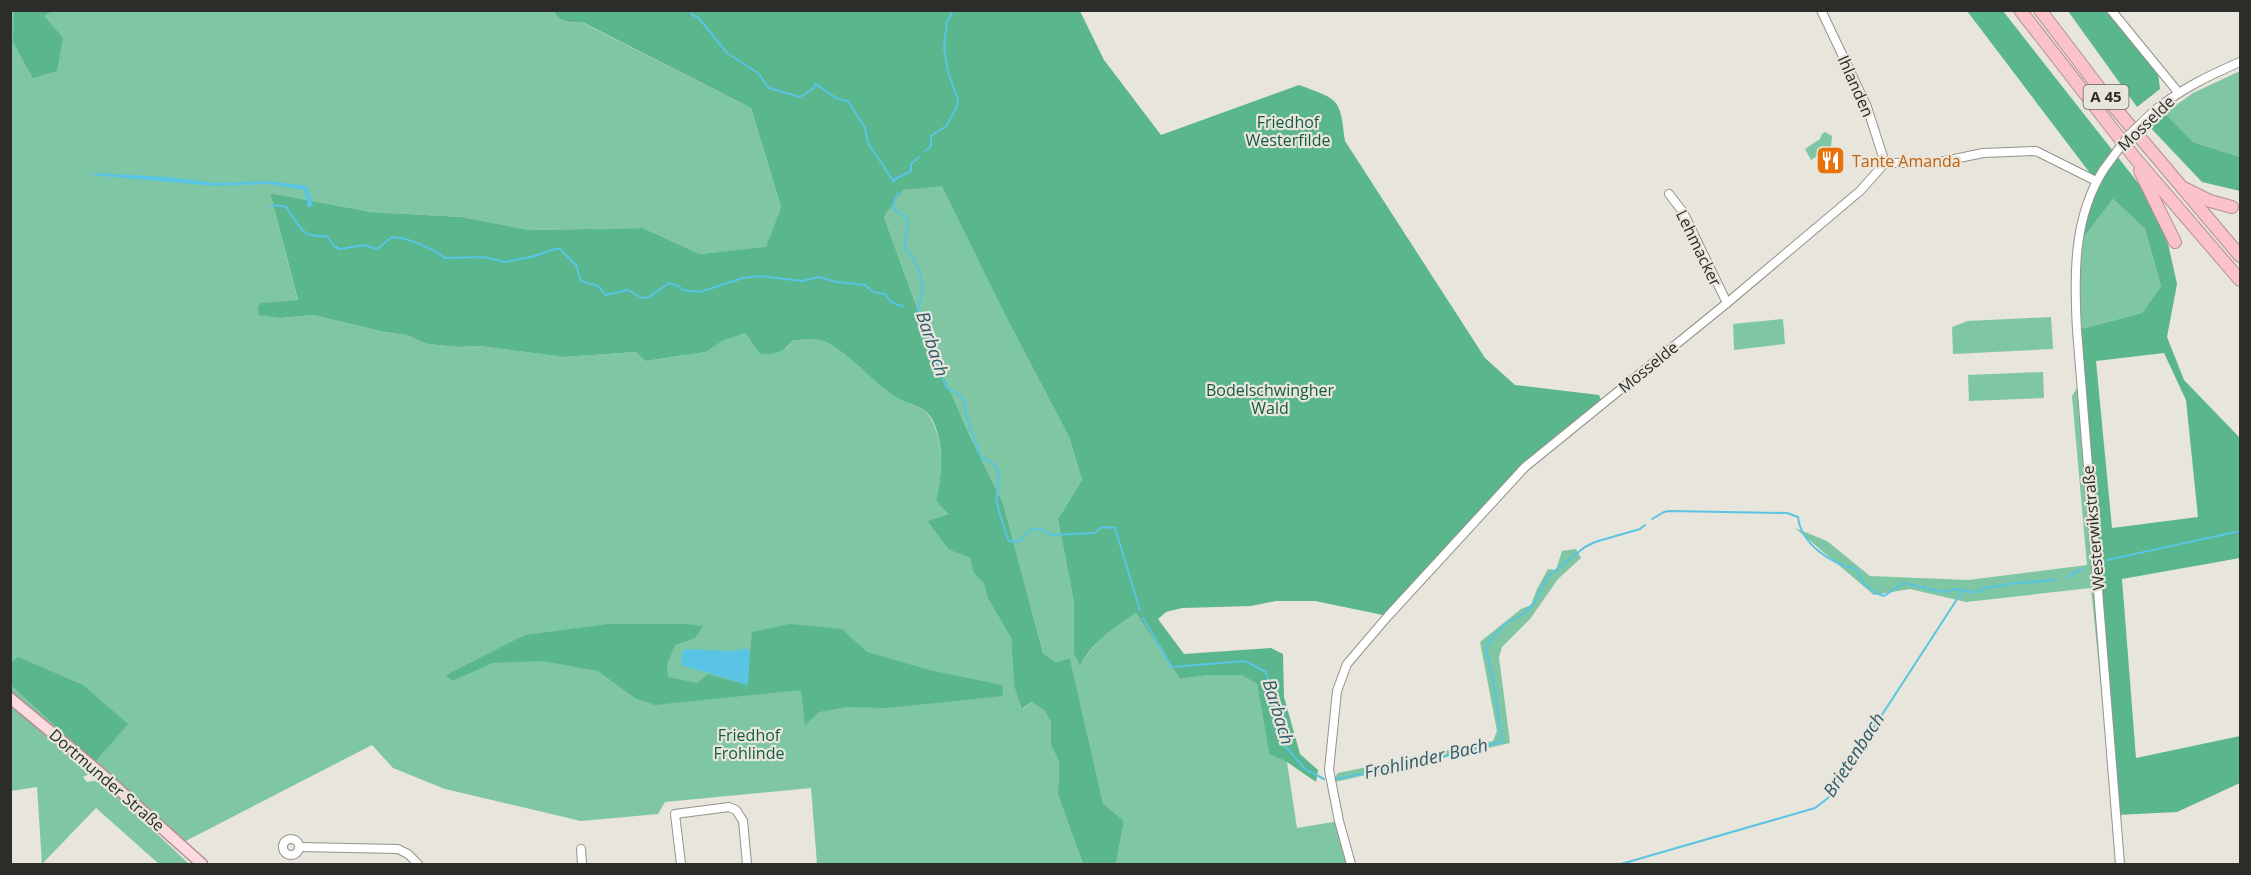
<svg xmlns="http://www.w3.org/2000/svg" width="2251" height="875" font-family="'Open Sans',sans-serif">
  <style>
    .green { fill: #7fc7a4 }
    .forest { fill: #5ab68d; fill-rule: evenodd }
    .water { fill: #59c4e4 }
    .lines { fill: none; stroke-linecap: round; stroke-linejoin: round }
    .stream { stroke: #59c4e4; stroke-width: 2 }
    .minor-casing { stroke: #95938b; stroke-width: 10 }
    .major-casing { stroke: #b38e92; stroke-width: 13 }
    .highway-casing { stroke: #b38e92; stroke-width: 14 }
    .minor { stroke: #fff; stroke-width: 8 }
    .major { stroke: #fddadf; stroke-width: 10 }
    .highway { stroke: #fbc2ca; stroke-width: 12 }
    .minor-bridge-casing { stroke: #95938b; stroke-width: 10; stroke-linecap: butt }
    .minor-bridge { stroke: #fff; stroke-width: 8 }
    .labels { text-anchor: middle; stroke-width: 4.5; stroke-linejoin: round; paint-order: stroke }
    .shield { fill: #e7e5dc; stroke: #64645f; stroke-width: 1.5 }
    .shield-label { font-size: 15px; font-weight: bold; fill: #2c2c29 }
    .street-label { font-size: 16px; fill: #2c2c29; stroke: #e7e5dc }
    .park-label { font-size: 16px; fill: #135b40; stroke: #e7e5dc }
    .food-label { font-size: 16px; fill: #c56008; stroke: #e7e5dc; text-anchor: start }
    .water-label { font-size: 18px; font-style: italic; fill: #2d5b69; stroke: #e7e5dc }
  </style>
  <rect width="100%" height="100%" fill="#e7e5dc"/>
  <g class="green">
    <path d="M 11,11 L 554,11 C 558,23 572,22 583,23 L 751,108 L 781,207 L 766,248 L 700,254 L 643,228 L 529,230 L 462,217 L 371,212 L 270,193 L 298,301 L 261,303 L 281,318 L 313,315 L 384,332 L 406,335 L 429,344 L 458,347 L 480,346 L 564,357 L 636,352 L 647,361 L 706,352 L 721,341 L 745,333 L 759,353 L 787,348 L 792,341 C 804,339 817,337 828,343 C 853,357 872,382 897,398 C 908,405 925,406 931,419 C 945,445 942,473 936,501 L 948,514 L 927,521 L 949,550 L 970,558 L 973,572 L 984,584 L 987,597 L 1011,638 L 1014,686 L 1023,709 L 1031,702 L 1044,710 L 1051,722 L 1051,745 L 1059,762 L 1058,795 L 1083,864 L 817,864 L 811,788 L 665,802 L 658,814 L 581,821 L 445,789 L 393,768 L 372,745 L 180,844 L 97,770 L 83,777 L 87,782 L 100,780 L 189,864 L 159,864 L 96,808 L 42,864 L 37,787 L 11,791 Z"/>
    <polygon points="2240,71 2240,157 2193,142 2165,113 2193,93"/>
    <polygon points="1825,132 1832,136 1831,147 1811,160 1805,149 1820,139 1822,134"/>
    <polygon points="942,185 1005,315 1069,437 1082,480 1058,519 1074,603 1074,654 1080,664 1105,632 1136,613 1180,679 1208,675 1241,675 1257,684 1269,754 1287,762 1297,828 1339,821 1351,864 1116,864 1124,821 1103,803 1070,658 1056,662 1043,653 1003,503 969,434 932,349 884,217 903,190"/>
    <polygon points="2113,199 2145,229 2161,286 2142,313 2077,330 2078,245"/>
    <polygon points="2051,317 2053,349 1953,354 1952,327 1968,321"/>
    <polygon points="1783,319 1785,344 1734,350 1733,324"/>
    <polygon points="2043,372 2044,398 1969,401 1968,375"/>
    <polygon points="2081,381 2119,864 2091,588 1966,602 1910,589 1874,595 1795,528 1827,541 1870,576 1968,580 2087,565 2072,396"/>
    <polygon points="1576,549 1581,558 1558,579 1530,619 1502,647 1499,657 1510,743 1330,783 1338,773 1493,741 1497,731 1480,642 1521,609 1531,605 1537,589 1548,569 1556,570 1562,551"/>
  </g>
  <g class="forest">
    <polygon points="14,11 52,11 44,16 63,38 57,71 33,78 13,42"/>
    <path d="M 554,11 L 1080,11 L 1104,60 L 1161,135 L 1299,85 C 1339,100 1340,97 1345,141 L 1485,358 L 1515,385 L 1599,395 L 1601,400 L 1542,447 L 1470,521 L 1388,616 L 1315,601 L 1276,601 L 1251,606 L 1182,608 L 1166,612 L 1158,619 L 1184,654 L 1271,648 L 1283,654 L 1284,697 L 1300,754 L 1318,770 L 1316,782 L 1287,762 L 1269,754 L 1257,684 L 1241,675 L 1208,675 L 1180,679 L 1136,613 C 1111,629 1096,639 1080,665 L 1074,654 L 1074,603 L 1058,519 L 1082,480 L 1069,437 L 1005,315 L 942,186 L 903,190 L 884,217 L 932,349 L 969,434 L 1003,503 L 1043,653 L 1056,662 L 1070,658 L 1103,803 L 1124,821 L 1116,864 L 1083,864 L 1058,795 L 1059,762 L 1051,745 L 1051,722 L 1044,710 L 1031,702 L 1022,709 L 1014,686 L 1011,638 L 987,597 L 984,584 L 973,572 L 970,558 L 949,550 L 927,521 L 948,514 L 936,501 C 942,473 945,445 932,419 C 925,406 909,405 897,398 C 872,382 853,357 828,343 C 817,337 804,339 792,341 C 785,352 772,356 759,353 L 745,333 L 722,341 L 706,352 L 646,361 L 636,352 L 564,357 L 480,346 L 458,347 L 428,344 L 406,335 L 384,332 L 313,315 L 281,318 L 259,315 L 258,307 L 261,303 L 298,300 L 270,193 L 371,212 L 462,217 L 529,230 L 643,228 L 700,254 L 766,247 L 781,207 L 751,108 L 584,23 C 572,22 558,23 554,11 Z"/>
    <path d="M 1967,11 L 2003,11 L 2161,212 L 2177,284 L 2167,337 L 2184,380 L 2240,438 L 2240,558 L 2122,579 L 2136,758 L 2240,736 L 2240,783 L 2177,812 L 2116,815 L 2077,330 L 2142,313 L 2161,286 L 2145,229 L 2113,199 L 2078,245 L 2096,181 ZM 2164,353 L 2186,400 L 2198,517 L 2112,528 L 2096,361 Z"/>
    <polygon points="2068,11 2106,11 2158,73 2160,89 2137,107"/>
    <polygon points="2165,113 2193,142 2240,157 2240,191 2202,182 2148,125"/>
    <polygon points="609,624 685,624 703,626 695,638 675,645 667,664 668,677 697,683 708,674 747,685 752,632 790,624 842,629 867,652 929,670 1002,685 1003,696 887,708 847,707 819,712 805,725 801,690 655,705 635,698 598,671 543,661 492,663 452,681 446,675 525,635"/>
    <polygon points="18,657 83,685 128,724 95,762 11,685 10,664"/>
  </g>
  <g class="water">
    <polygon points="97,173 167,177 216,183 269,181 307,186 313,206 308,208 304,190 269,184 215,186 91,175"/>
    <polygon points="745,648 750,651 748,685 681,665 682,652 686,649 733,651"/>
  </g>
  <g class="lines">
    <g class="stream">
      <path d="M 691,10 L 692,15 L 698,17 L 727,53 L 758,73 L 769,88 L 800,97 L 814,88 L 815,84 C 829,91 831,99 848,101 L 865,128 L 868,143 L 894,182"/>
      <polyline points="925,151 931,146 931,136 946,126 957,107 958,100 948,72 944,48 947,21 952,14 949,10"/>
      <polyline points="893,180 911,171 911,164 919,157"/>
      <path d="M 898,193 L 892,207 L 908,220 L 905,247 C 919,266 928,283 918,306 L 946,387 C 957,393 968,397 965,412 L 979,452 L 982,458 C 1010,467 994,484 997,503 C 1000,515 1004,529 1009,541 C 1029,547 1026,515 1050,535 L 1094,533 L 1102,527 L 1115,528 L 1140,610"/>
      <path d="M 271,207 L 276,205 L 286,207 C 301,226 299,238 327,236 L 334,246 L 340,249 L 364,245 L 377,249 L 392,237 C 407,237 433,249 445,258 L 484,257 L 505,262 L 535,256 L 555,249 L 560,249 L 576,265 L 581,281 L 598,286 L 606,295 L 628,290 L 642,298 L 649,297 L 669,283 L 679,286 L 682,290 L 700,292 L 743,278 L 759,276 L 802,281 L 819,277 L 837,282 L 865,285 L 873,292 L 885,294 L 891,302 L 904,307"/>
      <path d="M 1652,519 L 1664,512 L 1669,511 L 1787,513 L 1798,517 C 1801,544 1831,564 1856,569 C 1862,582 1869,592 1884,596 L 1904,583 L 1942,592 L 1957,589 L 1970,592 L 1979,592 C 1987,584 1998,588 2007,584 L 2056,580"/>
      <polyline points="2107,560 2240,531"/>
      <polyline points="2067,577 2082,569"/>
      <polyline points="1143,618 1172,667 1245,661 1266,672 1284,745 1305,769 1324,779"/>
      <polyline points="1336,779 1421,762 1502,742 1495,691 1487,653 1488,643 1505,624 1523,614 1534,603 1547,577 1585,547 1595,542 1640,529 1645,525"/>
      <polyline points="1621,864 1815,808 1828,798 1963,590"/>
    </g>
    <defs>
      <g id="minor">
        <polyline points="1821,10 1867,107 1885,163"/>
        <polyline points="2111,10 2178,92"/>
        <path d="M 2155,110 C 2183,88 2208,76 2240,62"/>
        <polyline points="1885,163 1935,163 1983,153 2036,151 2096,181"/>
        <path d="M 2104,169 C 2073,217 2074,275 2077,330 L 2120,864"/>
        <polyline points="1669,194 1683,212 1727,303"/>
        <circle cx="291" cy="847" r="8"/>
        <polyline points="299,847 398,849 408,854 418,864"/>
        <polyline points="581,849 582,864"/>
        <polyline points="681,864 675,814 729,807 736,810 743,821 747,864"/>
        <polyline points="1351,864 1339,821 1329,770 1337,691 1347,664 1388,616 1525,467 1727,303 1860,191 1885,163"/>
      </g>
      <polyline id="major" points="10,698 97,770 202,864"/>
      <g id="highway">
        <polyline points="2020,10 2135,158 2240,280"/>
        <polyline points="2040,10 2110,102 2240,256"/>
        <polyline points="2140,171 2175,242"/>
        <polyline points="2186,189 2210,201 2232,207"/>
      </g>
    </defs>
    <use href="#minor" class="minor-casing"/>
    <use href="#major" class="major-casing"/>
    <use href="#highway" class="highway-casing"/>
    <use href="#minor" class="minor"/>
    <use href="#major" class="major"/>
    <use href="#highway" class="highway"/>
    <defs>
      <polyline id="minor-bridge" points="2104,169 2129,135 2155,110"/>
    </defs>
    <use href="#minor-bridge" class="minor-bridge-casing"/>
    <use href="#minor-bridge" class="minor-bridge"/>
  </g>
  <defs>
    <symbol id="restaurant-square" viewBox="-11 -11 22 22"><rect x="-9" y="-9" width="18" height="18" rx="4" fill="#e8710a" stroke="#e7e5dc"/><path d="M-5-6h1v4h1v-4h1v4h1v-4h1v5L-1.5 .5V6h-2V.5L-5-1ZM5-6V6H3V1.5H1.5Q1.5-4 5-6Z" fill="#fff"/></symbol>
  </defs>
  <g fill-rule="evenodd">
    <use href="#restaurant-square" x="1814" y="144" width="33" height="33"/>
  </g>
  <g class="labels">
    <rect class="shield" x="2083.5" y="85" width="45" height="24" rx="4.5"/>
    <g class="shield-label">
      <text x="2106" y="102">A 45</text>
    </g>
    <g class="street-label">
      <text transform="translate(1856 86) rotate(66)" y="6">Ihlanden</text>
      <text transform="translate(2146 123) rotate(-44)" y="6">Mosselde</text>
      <text transform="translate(1699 248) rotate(64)" y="6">Lehmacker</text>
      <text transform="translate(1648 367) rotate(-39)" y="6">Mosselde</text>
      <text transform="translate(2093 528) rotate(-95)" y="6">Westerwikstraße</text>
      <text transform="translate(107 780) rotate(41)" y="6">Dortmunder Straße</text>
    </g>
    <g class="park-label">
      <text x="1288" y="128">Friedhof<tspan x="1288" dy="18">Westerfilde</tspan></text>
      <text x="1270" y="396">Bodelschwingher<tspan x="1270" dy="18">Wald</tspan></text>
      <text x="749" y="741">Friedhof<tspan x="749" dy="18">Frohlinde</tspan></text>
    </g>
    <g class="food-label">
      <text x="1852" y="167">Tante Amanda</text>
    </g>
    <g class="water-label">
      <text transform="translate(932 344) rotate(72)" y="6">Barbach</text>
      <text transform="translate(1278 712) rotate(73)" y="6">Barbach</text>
      <text transform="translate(1854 755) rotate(-57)" y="6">Brietenbach</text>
      <text transform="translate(1426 759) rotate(-13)" y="6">Frohlinder Bach</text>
    </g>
  </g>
  <rect width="2251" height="875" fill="none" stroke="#2c2c29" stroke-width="24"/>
</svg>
